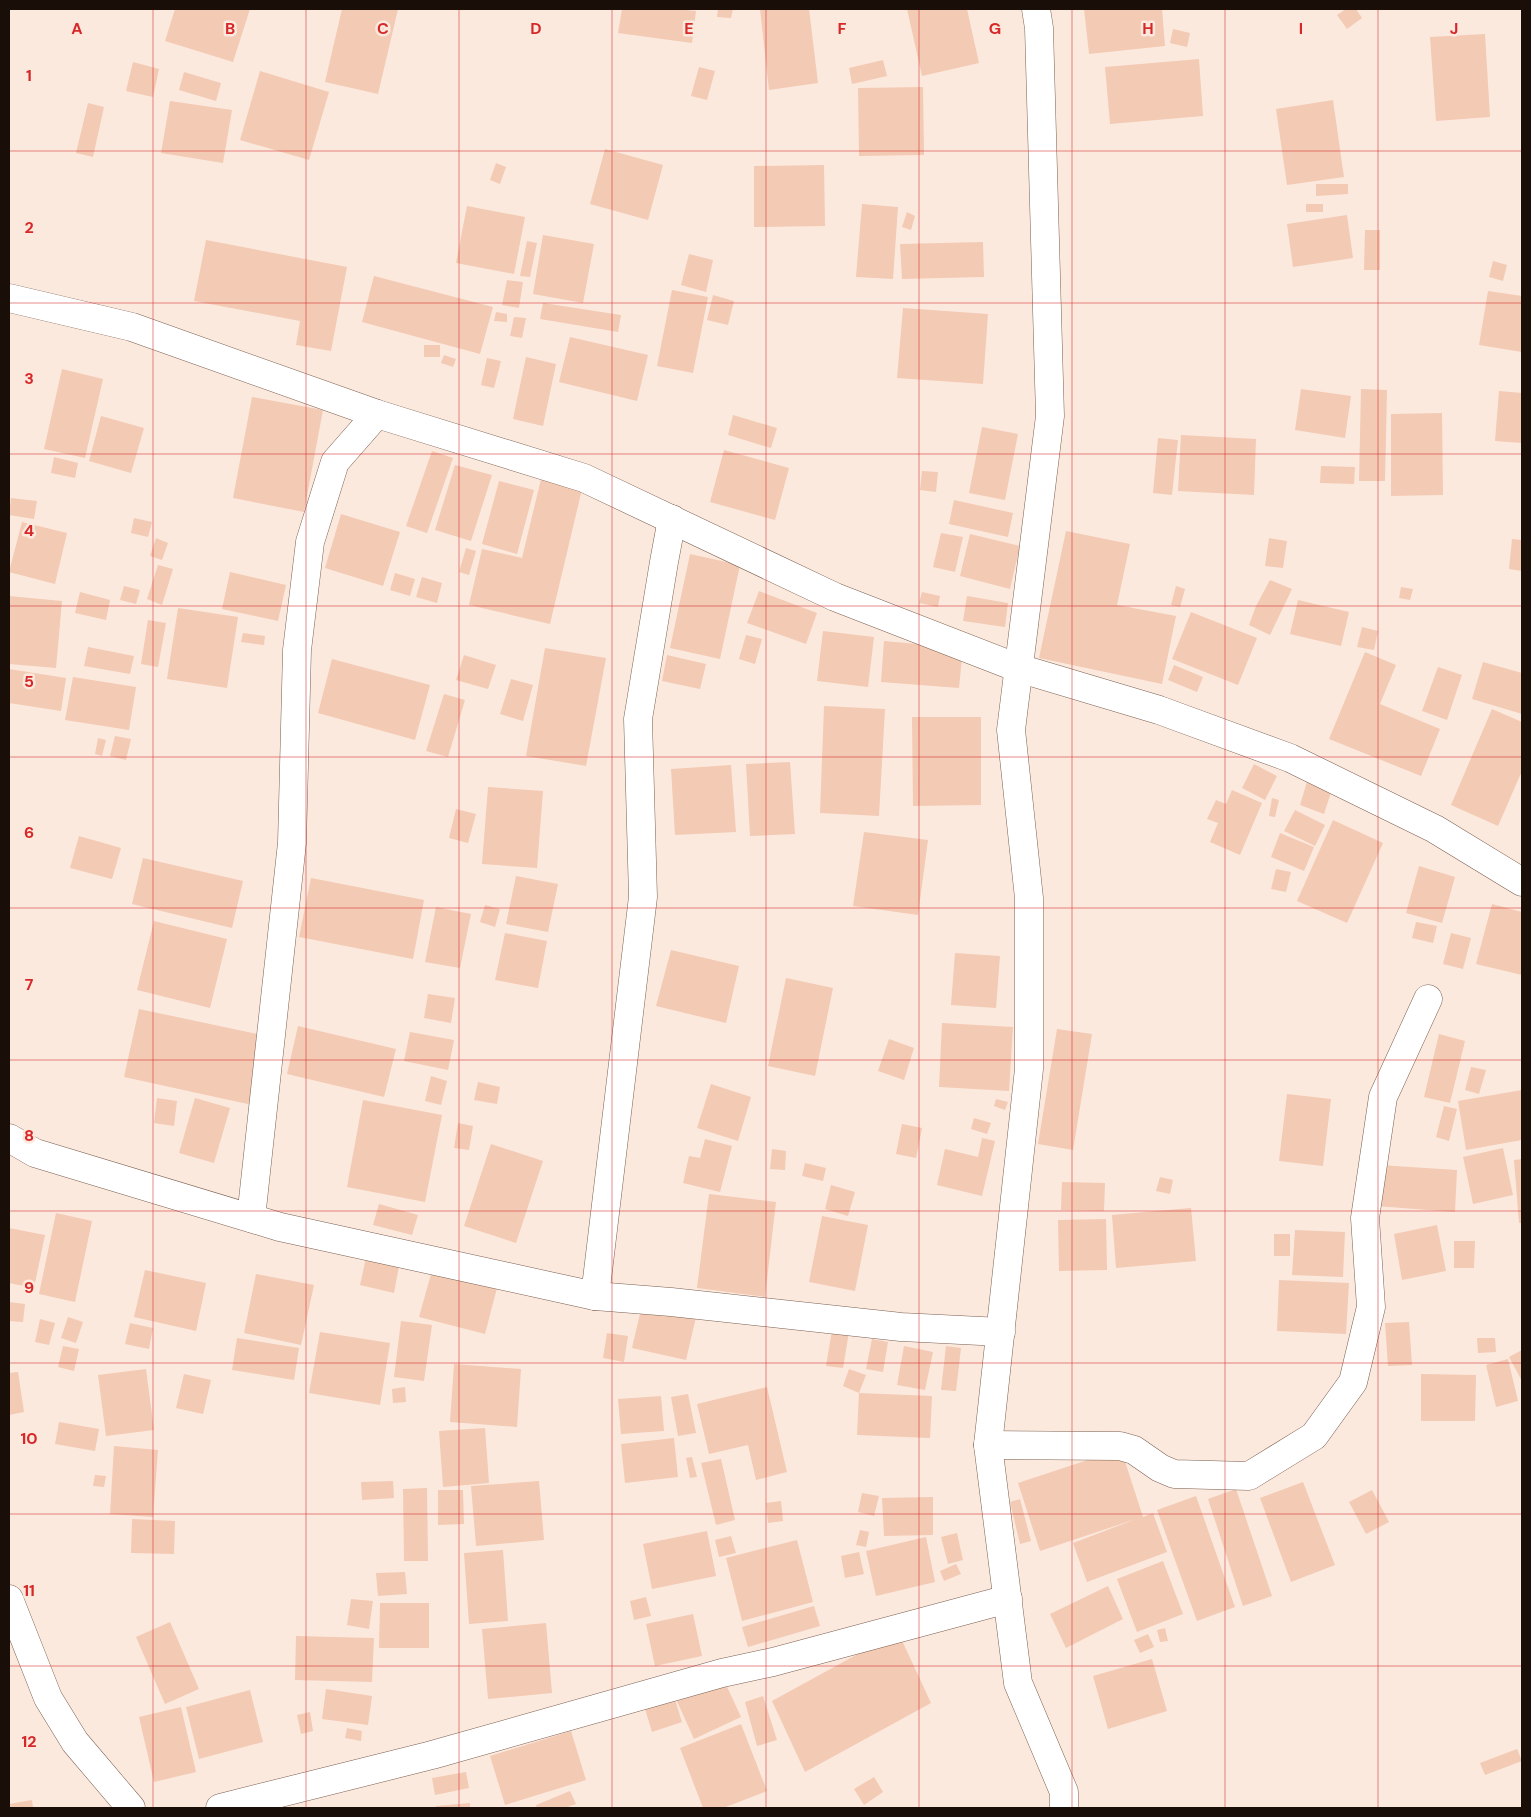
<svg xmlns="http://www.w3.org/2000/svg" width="1531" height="1817" font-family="'DM Sans',sans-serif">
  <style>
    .building { fill: #f3cab4 }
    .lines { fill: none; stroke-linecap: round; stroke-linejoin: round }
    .minor-casing { stroke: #7b6050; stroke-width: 29 }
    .minor { stroke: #fff; stroke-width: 28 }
    .grid { fill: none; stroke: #d62828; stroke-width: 1; stroke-opacity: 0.55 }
    .grid-label { font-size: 16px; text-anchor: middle; font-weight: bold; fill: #d62828; stroke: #fce9de; stroke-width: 5; stroke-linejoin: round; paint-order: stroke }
  </style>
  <rect width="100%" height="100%" fill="#fce9de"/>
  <g class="building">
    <polygon points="175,9 250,9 233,62 165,41"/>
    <polygon points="342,9 398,9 378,94 325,82"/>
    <polygon points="622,9 675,9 696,11 692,43 618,33"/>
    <polygon points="718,9 733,9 731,18 717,17"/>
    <polygon points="760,9 809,9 818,83 769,90"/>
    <polygon points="907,9 967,9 979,63 922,76"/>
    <polygon points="1084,9 1162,9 1165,46 1089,54"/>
    <polygon points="1346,9 1356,9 1362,18 1347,29 1337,15"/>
    <polygon points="1173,29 1190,33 1187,47 1170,43"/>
    <polygon points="1485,34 1490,117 1436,121 1430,37"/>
    <polygon points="1199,59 1203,116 1110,124 1105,67"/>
    <polygon points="883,60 887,76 852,84 849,68"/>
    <polygon points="133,62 159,69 153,97 126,91"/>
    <polygon points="699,67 715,71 707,100 691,96"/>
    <polygon points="260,71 329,92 309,160 240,140"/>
    <polygon points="184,72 221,83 216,101 179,90"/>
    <polygon points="923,87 924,155 859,156 858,88"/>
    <polygon points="1333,100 1344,177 1287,185 1276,109"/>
    <polygon points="170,101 232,110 223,163 161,153"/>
    <polygon points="88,103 104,107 93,157 76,153"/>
    <polygon points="605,149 663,165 648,220 590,204"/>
    <polygon points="496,163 506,167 500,184 490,180"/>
    <polygon points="824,165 825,226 754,227 754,166"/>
    <polygon points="1316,184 1348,184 1348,194 1316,196"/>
    <polygon points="862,204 898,207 893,279 856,277"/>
    <rect x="1306" y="204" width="17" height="8"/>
    <polygon points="467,206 525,217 514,274 456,263"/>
    <polygon points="907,212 915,216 911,230 902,227"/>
    <polygon points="1347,215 1353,258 1293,267 1287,224"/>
    <polygon points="1365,230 1380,230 1380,270 1364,270"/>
    <polygon points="543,235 594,244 583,303 533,294"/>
    <polygon points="206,240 347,267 331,351 296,345 300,321 194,301"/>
    <polygon points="527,241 537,243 530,277 520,276"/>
    <polygon points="983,242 984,277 902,279 900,244"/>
    <polygon points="689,254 713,260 706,292 681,285"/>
    <polygon points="1493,261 1507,265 1503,281 1489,277"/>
    <polygon points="374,276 493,307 480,354 362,322"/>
    <polygon points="507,280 523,282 519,308 502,305"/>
    <polygon points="672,290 708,297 693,373 657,366"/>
    <polygon points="1488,291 1522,296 1522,352 1479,345"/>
    <polygon points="713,295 734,301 728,325 707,320"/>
    <polygon points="543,303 621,315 618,332 540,319"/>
    <polygon points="903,308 988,314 983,384 897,378"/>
    <polygon points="496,312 507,314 507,322 494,321"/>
    <polygon points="514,317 526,318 522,338 510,336"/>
    <polygon points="570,337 648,355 637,401 559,382"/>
    <rect x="424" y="345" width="16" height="12"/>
    <polygon points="444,355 456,359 453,367 441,363"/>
    <polygon points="526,357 556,364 543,426 513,419"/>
    <polygon points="487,358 501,361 494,388 481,385"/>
    <polygon points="62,369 103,379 85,458 44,449"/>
    <polygon points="1301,389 1351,396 1345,438 1295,430"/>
    <polygon points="1361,389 1387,390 1385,481 1359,481"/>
    <polygon points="1499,391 1522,393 1522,443 1495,441"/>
    <polygon points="252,397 323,410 304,512 233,498"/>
    <polygon points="1442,413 1443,495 1391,496 1391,414"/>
    <polygon points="733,415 777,428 771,448 728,435"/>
    <polygon points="101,416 144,428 131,473 89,461"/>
    <polygon points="982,427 1018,434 1005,500 969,493"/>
    <polygon points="1181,435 1256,439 1254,495 1178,491"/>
    <polygon points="1158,438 1178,440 1172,495 1153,493"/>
    <polygon points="724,450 789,468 775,520 710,502"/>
    <polygon points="432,451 453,458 427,533 406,526"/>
    <polygon points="54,457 78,463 75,478 51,473"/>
    <polygon points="455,465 492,475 471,541 435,530"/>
    <polygon points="1321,466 1355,467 1354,484 1320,483"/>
    <polygon points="922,471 938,472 936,492 920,490"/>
    <polygon points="542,475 583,485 550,624 469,605 482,549 522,558"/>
    <polygon points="499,481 534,490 517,554 482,544"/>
    <polygon points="11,498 37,501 34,519 9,515"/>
    <polygon points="954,500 1013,513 1008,537 949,524"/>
    <polygon points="341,514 400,532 383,586 325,568"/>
    <polygon points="134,518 152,522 148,537 131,533"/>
    <polygon points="22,522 67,533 55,584 9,572"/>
    <polygon points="1066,531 1130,544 1117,605 1176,616 1162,684 1039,658"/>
    <polygon points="941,533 963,537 955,572 933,567"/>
    <polygon points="970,534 1020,546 1010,589 960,576"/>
    <polygon points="156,538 168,543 162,560 150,556"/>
    <polygon points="1269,538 1287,541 1283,568 1265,566"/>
    <polygon points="1512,539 1522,540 1522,571 1509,569"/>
    <polygon points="466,548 476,551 469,575 459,572"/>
    <polygon points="690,554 740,565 720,659 670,648"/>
    <polygon points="158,565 173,569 162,605 147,599"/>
    <polygon points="230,572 286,585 278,621 222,609"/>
    <polygon points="395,573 415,579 410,596 390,590"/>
    <polygon points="422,577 442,583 437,603 416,597"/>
    <polygon points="1270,580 1292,589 1270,635 1249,625 1256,606"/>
    <polygon points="124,586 140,590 136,604 120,600"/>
    <polygon points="1176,586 1185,589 1180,607 1171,605"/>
    <polygon points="1401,587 1413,589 1410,600 1399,598"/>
    <polygon points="759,591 817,613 806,644 747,623"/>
    <polygon points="80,592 110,600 106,620 75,613"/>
    <polygon points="922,592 940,596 938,607 919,603"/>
    <polygon points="9,596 62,601 56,668 9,664"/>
    <polygon points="967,596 1008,603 1005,627 963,621"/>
    <polygon points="1298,600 1349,612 1341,646 1290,634"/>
    <polygon points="178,608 238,617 227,688 167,679"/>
    <polygon points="1191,612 1257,638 1238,685 1172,659"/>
    <polygon points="148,620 166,623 158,667 141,664"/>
    <polygon points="1362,627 1378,631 1374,650 1357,647"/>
    <polygon points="823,631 874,637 868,687 817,681"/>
    <polygon points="243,633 265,636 264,645 241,642"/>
    <polygon points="746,635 762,639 755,664 739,659"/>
    <polygon points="884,641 963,648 959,688 881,682"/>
    <polygon points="88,647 134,656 130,674 84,666"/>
    <polygon points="545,648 606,658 586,766 526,756"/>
    <polygon points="1365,652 1396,665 1380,704 1440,729 1421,776 1329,739"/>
    <polygon points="464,655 496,665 488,689 456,680"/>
    <polygon points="667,655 706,664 700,689 662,681"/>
    <polygon points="332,659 430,685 415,740 318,713"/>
    <polygon points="1483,662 1522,673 1522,714 1472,699"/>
    <polygon points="1174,665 1203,677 1197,692 1168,680"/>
    <polygon points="1438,667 1462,675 1447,720 1422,711"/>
    <polygon points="9,669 66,678 61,711 9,703"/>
    <polygon points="73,677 136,687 129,730 65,720"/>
    <polygon points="511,679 533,685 523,721 500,714"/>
    <polygon points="444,694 465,700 448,757 426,751"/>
    <polygon points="824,706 885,709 879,816 820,813"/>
    <polygon points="1492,709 1522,722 1522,771 1498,826 1451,805"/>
    <polygon points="912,717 981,717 981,805 913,806"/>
    <polygon points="115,736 131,739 126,760 110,756"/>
    <polygon points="98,738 106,740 102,756 95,754"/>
    <polygon points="790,762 795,834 750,836 746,764"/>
    <polygon points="1254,764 1277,776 1265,800 1242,788"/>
    <polygon points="731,765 736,832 675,835 671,769"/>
    <polygon points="1309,775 1334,783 1324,814 1300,805"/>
    <polygon points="488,787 543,791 537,868 482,864"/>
    <polygon points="1232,790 1262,803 1240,855 1210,842 1218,823 1207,819 1216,800 1226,804"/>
    <polygon points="1272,798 1279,800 1275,817 1269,816"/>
    <polygon points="456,809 476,814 468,843 449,838"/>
    <polygon points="1295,810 1325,825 1315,846 1284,831"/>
    <polygon points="1333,820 1383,843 1347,923 1297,901"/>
    <polygon points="864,832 928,840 918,915 853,906"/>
    <polygon points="1280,833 1314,847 1304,871 1271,857"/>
    <polygon points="79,836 121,848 112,879 70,868"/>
    <polygon points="143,858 243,881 232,928 132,904"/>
    <polygon points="1419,866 1455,877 1442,923 1406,913"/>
    <polygon points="1276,869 1291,872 1286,892 1271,889"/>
    <polygon points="516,876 558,884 548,932 506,924"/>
    <polygon points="311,878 424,900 413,959 299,937"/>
    <polygon points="1492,904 1522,912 1522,975 1476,964"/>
    <polygon points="485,905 500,909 495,927 480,922"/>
    <polygon points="436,907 471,914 460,968 425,962"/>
    <polygon points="154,921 227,939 210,1008 137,990"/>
    <polygon points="1416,922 1437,926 1433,943 1412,938"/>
    <polygon points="505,933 547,941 538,988 495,980"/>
    <polygon points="1451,933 1471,938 1463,969 1443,964"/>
    <polygon points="671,950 739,966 726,1023 656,1006"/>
    <polygon points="955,953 1000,956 996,1008 951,1005"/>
    <polygon points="786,978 833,988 815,1076 768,1066"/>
    <polygon points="428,994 455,998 451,1023 424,1018"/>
    <polygon points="139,1009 267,1036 252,1105 124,1077"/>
    <polygon points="942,1023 1013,1027 1009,1091 939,1087"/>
    <polygon points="298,1026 396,1049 384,1097 287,1074"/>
    <polygon points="1057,1029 1092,1034 1073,1150 1038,1144"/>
    <polygon points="410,1032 454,1040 448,1070 404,1061"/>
    <polygon points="1439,1034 1465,1041 1450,1103 1424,1097"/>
    <polygon points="889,1039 914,1048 904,1080 878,1071"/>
    <polygon points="1471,1067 1486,1070 1479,1094 1465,1090"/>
    <polygon points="431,1076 447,1081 441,1105 425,1101"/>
    <polygon points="478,1082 500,1087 497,1104 474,1100"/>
    <polygon points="711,1084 751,1097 738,1141 697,1128"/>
    <polygon points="1522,1090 1522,1140 1466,1150 1458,1101"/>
    <polygon points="1287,1094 1331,1099 1323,1166 1279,1161"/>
    <polygon points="157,1098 177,1101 174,1126 154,1123"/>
    <polygon points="195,1098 230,1108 214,1163 179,1153"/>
    <polygon points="996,1099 1008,1102 1005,1110 994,1106"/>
    <polygon points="363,1100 442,1115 425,1202 347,1187"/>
    <polygon points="1444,1106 1457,1109 1449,1141 1436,1137"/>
    <polygon points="974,1118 991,1123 987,1134 971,1129"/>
    <polygon points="458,1123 473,1126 469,1150 454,1148"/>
    <polygon points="902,1124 922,1128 916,1158 896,1154"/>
    <polygon points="982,1138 995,1141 982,1196 937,1185 945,1149 978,1157"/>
    <polygon points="705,1139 732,1146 720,1192 683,1183 689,1156 700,1158"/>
    <polygon points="491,1144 543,1161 516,1243 464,1226"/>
    <polygon points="1503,1148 1513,1195 1473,1204 1463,1157"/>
    <polygon points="772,1149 786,1151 785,1170 770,1169"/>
    <polygon points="1522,1159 1522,1223 1519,1223 1514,1160"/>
    <polygon points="805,1163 826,1168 823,1181 802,1176"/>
    <polygon points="1379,1165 1457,1170 1455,1212 1376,1206"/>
    <polygon points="1160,1177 1173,1180 1170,1194 1156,1191"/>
    <polygon points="1062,1182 1105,1183 1104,1211 1061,1210"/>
    <polygon points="831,1185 855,1192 848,1216 825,1209"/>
    <polygon points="709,1194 776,1202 765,1297 697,1288"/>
    <polygon points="379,1204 418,1215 412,1235 373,1225"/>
    <polygon points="1191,1208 1196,1261 1116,1268 1112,1215"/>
    <polygon points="56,1213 92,1221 75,1302 39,1294"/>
    <polygon points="822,1216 868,1225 855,1291 809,1282"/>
    <polygon points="1106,1219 1107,1270 1059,1271 1058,1220"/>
    <polygon points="1437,1225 1446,1271 1402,1280 1394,1234"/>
    <polygon points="9,1228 45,1235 34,1288 9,1283"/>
    <polygon points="1295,1230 1345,1232 1343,1277 1292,1275"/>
    <rect x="1274" y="1234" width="16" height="22"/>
    <polygon points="1454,1241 1475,1241 1474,1268 1454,1268"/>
    <polygon points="368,1249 401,1255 394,1293 360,1285"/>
    <polygon points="433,1267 498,1284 485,1334 419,1317"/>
    <polygon points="145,1270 206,1283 196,1331 134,1317"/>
    <polygon points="256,1274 314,1285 301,1345 244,1333"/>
    <polygon points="1279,1280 1349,1283 1346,1334 1277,1331"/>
    <polygon points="9,1302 25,1304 23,1322 9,1321"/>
    <polygon points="642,1305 696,1317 686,1360 632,1348"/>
    <polygon points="68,1317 83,1322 76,1343 61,1338"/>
    <polygon points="40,1319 55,1323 49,1345 35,1342"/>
    <polygon points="401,1321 432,1325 424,1381 394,1377"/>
    <polygon points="1409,1322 1412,1365 1388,1366 1385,1323"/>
    <polygon points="130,1323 153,1328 149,1349 125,1344"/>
    <polygon points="832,1330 849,1332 843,1368 826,1366"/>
    <polygon points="320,1332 390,1343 380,1405 309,1393"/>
    <polygon points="607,1333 628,1336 624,1362 603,1358"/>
    <polygon points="237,1338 299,1348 294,1380 232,1370"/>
    <polygon points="1477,1338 1495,1338 1496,1352 1478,1353"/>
    <polygon points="872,1339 888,1342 883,1372 866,1369"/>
    <polygon points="63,1346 79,1349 74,1371 58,1367"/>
    <polygon points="904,1346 933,1352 925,1390 897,1385"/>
    <polygon points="946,1346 961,1348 956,1391 941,1390"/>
    <polygon points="1522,1350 1522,1381 1509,1357"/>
    <polygon points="1508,1359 1518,1401 1496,1407 1486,1365"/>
    <polygon points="454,1364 521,1369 517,1427 450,1422"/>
    <polygon points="146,1369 154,1430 106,1436 98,1375"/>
    <polygon points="849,1369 866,1375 859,1393 843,1386"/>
    <polygon points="18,1372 24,1412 9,1415 9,1373"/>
    <polygon points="184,1374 211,1380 203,1414 176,1408"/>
    <polygon points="1421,1374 1476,1375 1475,1421 1421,1421"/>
    <polygon points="405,1387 406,1402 393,1403 392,1389"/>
    <polygon points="767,1387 787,1472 756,1480 748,1445 709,1454 697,1404"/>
    <polygon points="859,1393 932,1396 930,1438 857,1435"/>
    <polygon points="688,1394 696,1433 678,1436 671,1397"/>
    <polygon points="661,1396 664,1431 621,1434 618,1399"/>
    <polygon points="59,1422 99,1429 95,1451 55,1444"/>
    <polygon points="485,1428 489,1483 443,1487 439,1431"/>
    <polygon points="674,1438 678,1477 625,1483 621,1444"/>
    <polygon points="114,1446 158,1450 153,1517 110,1514"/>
    <polygon points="1121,1449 1143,1517 1153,1513 1167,1552 1087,1582 1073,1543 1136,1519 1040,1551 1018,1483"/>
    <polygon points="692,1457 697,1477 690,1478 686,1458"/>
    <polygon points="721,1459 735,1520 716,1525 701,1463"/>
    <polygon points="95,1475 106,1476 104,1487 93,1486"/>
    <polygon points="393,1481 394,1498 362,1500 361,1482"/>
    <polygon points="539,1481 544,1540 476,1546 471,1486"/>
    <polygon points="1303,1482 1335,1565 1291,1582 1260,1498"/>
    <polygon points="427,1488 428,1561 404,1561 403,1489"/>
    <polygon points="1236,1489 1272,1596 1243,1606 1208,1499"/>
    <polygon points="438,1490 463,1490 464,1524 438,1525"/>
    <polygon points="1372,1490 1389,1522 1366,1534 1349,1502"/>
    <polygon points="862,1493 879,1496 874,1516 858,1512"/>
    <polygon points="1196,1496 1235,1607 1197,1621 1157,1510"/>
    <polygon points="933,1497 933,1535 884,1536 882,1498"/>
    <polygon points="1020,1499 1031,1541 1020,1544 1010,1502"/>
    <polygon points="781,1501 783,1521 768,1523 766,1503"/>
    <polygon points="132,1519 175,1521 174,1554 131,1553"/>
    <polygon points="860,1530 869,1532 866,1547 856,1545"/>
    <polygon points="707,1531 716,1576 652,1589 643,1544"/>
    <polygon points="957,1533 963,1560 948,1564 941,1537"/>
    <polygon points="731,1536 736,1553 719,1557 715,1540"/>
    <polygon points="926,1537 935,1582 876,1596 866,1551"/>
    <polygon points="797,1540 813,1602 742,1621 726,1558"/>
    <polygon points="503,1550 508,1621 469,1624 464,1553"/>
    <polygon points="859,1552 864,1574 845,1578 841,1556"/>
    <polygon points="1163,1561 1183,1614 1137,1632 1117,1579"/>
    <polygon points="956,1564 961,1574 944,1581 940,1571"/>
    <polygon points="405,1572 407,1594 378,1596 376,1573"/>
    <polygon points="1108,1586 1123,1619 1066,1648 1050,1614"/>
    <polygon points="646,1597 651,1616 634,1620 630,1601"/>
    <polygon points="351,1599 373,1601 369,1629 347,1625"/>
    <polygon points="380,1603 429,1603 429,1648 379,1648"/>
    <polygon points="814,1606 820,1626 748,1647 742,1627"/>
    <polygon points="693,1614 702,1656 655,1666 646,1624"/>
    <polygon points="170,1622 199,1689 165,1704 136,1637"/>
    <polygon points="546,1623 552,1693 488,1699 482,1629"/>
    <polygon points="1165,1628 1168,1641 1160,1642 1157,1630"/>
    <polygon points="898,1632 931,1703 805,1772 772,1701"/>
    <polygon points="1148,1634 1154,1647 1140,1653 1134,1640"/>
    <polygon points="296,1636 374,1638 372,1682 295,1680"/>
    <polygon points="1152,1659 1167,1711 1108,1729 1093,1676"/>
    <polygon points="723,1678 741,1717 694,1739 676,1699"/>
    <polygon points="326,1689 372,1696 368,1725 322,1719"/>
    <polygon points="250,1690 263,1742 199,1759 186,1707"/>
    <polygon points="672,1690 682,1722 652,1732 642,1699"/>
    <polygon points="763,1696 777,1740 757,1746 745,1702"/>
    <polygon points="181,1707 196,1772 154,1782 139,1717"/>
    <polygon points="310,1712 313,1731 301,1734 297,1715"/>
    <polygon points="741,1724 767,1791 723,1808 703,1808 680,1748"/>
    <polygon points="347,1728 362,1731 361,1741 345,1738"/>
    <polygon points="571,1731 586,1780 505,1805 490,1756"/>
    <polygon points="1517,1749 1522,1761 1485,1775 1480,1763"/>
    <polygon points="466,1772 469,1788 435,1795 432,1778"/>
    <polygon points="874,1777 883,1792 864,1805 854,1789"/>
    <polygon points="570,1791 576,1804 565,1808 537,1808 536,1805"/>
    <polygon points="32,1800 33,1808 9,1808 9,1804"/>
    <polygon points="470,1803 470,1808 436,1808 436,1806"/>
  </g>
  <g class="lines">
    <defs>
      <g id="minor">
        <polyline points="1036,9 1039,28 1050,416 1011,730 1029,898 1029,1069 988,1445 1018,1683 1064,1792 1064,1808"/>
        <polyline points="9,298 132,327 377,414 584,478 835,597 1018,668 1159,710 1290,758 1435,829 1522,882"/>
        <polyline points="9,1138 35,1153 280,1227 595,1296 671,1302 901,1327 1001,1332"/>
        <polyline points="251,1218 292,843 297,650 310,542 335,462 377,414"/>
        <polyline points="595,1296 643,897 638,719 664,562 672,519"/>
        <polyline points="988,1445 1120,1446 1134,1450 1160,1468 1174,1474 1249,1476 1314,1436 1353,1382 1371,1307 1365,1218 1383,1097 1428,999"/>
        <polyline points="9,1599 48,1698 75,1742 131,1808"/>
        <polyline points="220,1808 432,1755 722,1673 773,1662 1008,1599"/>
      </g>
    </defs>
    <use href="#minor" class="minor-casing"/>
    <use href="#minor" class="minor"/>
  </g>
  <path class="grid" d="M 153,9 L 153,1808M 306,9 L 306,1808M 459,9 L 459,1808M 612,9 L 612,1808M 766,9 L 766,1808M 919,9 L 919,1808M 1072,9 L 1072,1808M 1225,9 L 1225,1808M 1378,9 L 1378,1808M 9,151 L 1522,151M 9,303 L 1522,303M 9,454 L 1522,454M 9,606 L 1522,606M 9,757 L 1522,757M 9,908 L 1522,908M 9,1060 L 1522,1060M 9,1211 L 1522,1211M 9,1363 L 1522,1363M 9,1514 L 1522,1514M 9,1666 L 1522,1666"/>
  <g class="grid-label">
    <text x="77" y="34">A</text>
    <text x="230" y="34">B</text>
    <text x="383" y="34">C</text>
    <text x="536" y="34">D</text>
    <text x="689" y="34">E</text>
    <text x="842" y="34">F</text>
    <text x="995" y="34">G</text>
    <text x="1148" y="34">H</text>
    <text x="1301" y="34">I</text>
    <text x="1454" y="34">J</text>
    <text x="29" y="81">1</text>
    <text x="29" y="233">2</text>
    <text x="29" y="384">3</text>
    <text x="29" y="536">4</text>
    <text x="29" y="687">5</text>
    <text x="29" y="838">6</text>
    <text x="29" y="990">7</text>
    <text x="29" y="1141">8</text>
    <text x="29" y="1293">9</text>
    <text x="29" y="1444">10</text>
    <text x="29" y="1596">11</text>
    <text x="29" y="1747">12</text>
  </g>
  <rect width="1531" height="1817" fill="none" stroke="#190e08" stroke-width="20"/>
</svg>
